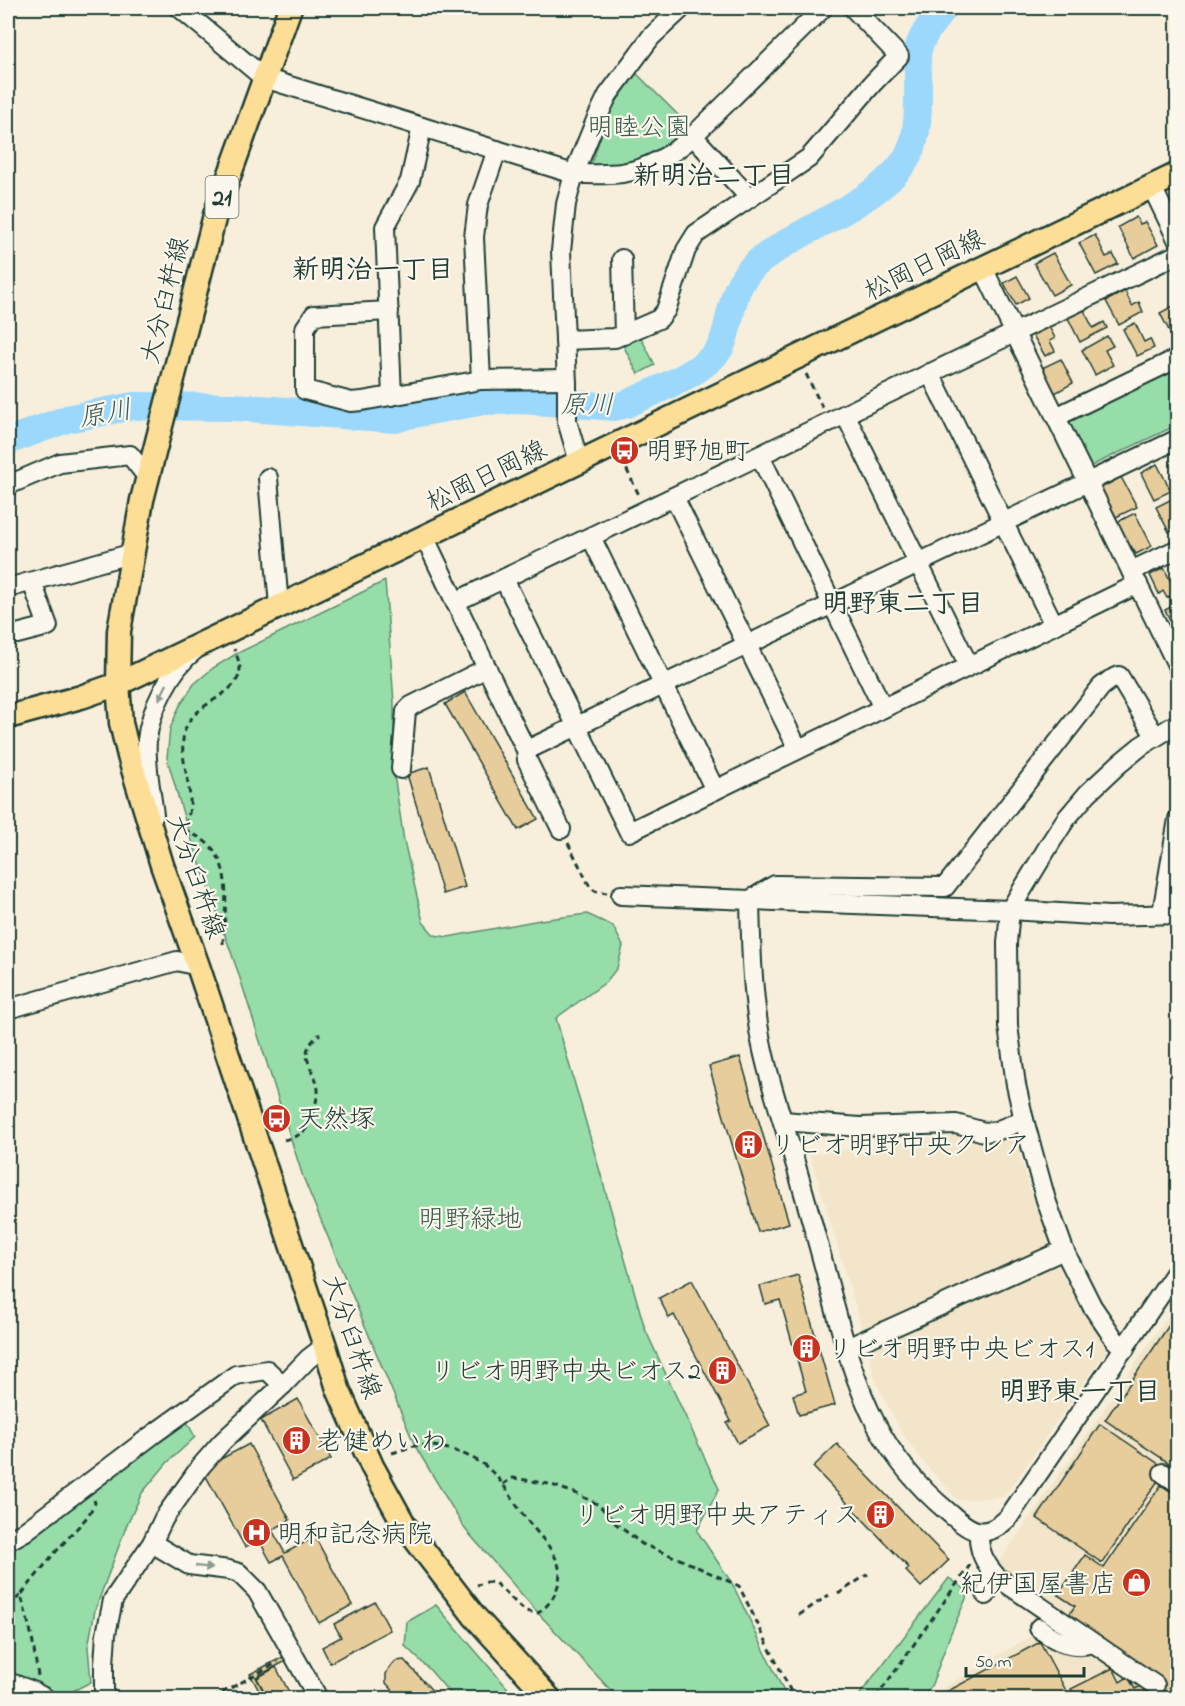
<svg xmlns="http://www.w3.org/2000/svg" width="1185" height="1706" font-family="'Indie Flower','Klee One',sans-serif">
  <style>
    .built { fill: #f2e5c9 }
    .green { fill: #97ddaa; stroke: #5b8d6f; stroke-width: 1.5 }
    .lines { fill: none; stroke-linecap: round; stroke-linejoin: round }
    .river { stroke: #9bd8fc; stroke-width: 28 }
    .building { fill: #e8cd9c; stroke: #1f3d34; stroke-width: 1.5 }
    .minor-casing { stroke: #1f3d34; stroke-width: 22 }
    .major-casing { stroke: #1f3d34; stroke-width: 27 }
    .path { stroke: #1f3d34; stroke-width: 3; stroke-dasharray: 6 4.5; stroke-linecap: butt }
    .minor { stroke: #fbf7ec; stroke-width: 18 }
    .major { stroke: #fdde96; stroke-width: 22 }
    .oneway { fill: #8d9a90 }
    .labels { text-anchor: middle; stroke-width: 4.5; stroke-linejoin: round; paint-order: stroke }
    .shield { fill: #fbf7ec; stroke: #61756b; stroke-width: 1.5 }
    .shield-label { font-size: 24px; font-weight: bold; fill: #1f3d34 }
    .park-label { font-size: 26px; fill: #375d4c; stroke: #fbf7ec }
    .street-label { font-size: 26px; fill: #1f3d34; stroke: #fbf7ec }
    .poi-label { font-size: 26px; fill: #1f3d34; stroke: #fbf7ec; text-anchor: start }
    .neighbourhood-label { font-size: 27px; font-weight: bold; fill: #1f3d34; stroke: #fbf7ec }
    .water-label { font-size: 27px; font-style: italic; fill: #385c5c; stroke: #fbf7ec }
  </style>
  <rect width="100%" height="100%" fill="#f7efdc"/>
  <filter id="ink" filterUnits="userSpaceOnUse"><feTurbulence type="fractalNoise" baseFrequency=".0167" numOctaves="2"/><feDisplacementMap in="SourceGraphic" scale="12" xChannelSelector="R" yChannelSelector="G"/><feConvolveMatrix kernelMatrix="1 2 1 2 8 2 1 2 1" color-interpolation-filters="sRGB"/></filter>
  <g filter="url(#ink)">
    <g class="built">
      <polygon points="1012,1129 1030,1190 1060,1270 1107,1350 1004,1497 958,1500 920,1458 902,1433 876,1382 861,1325 810,1154"/>
      <polygon points="1177,1303 1177,1698 926,1698 1064,1617 995,1568"/>
    </g>
    <g class="green">
      <polygon points="636,73 692,129 666,149 631,165 593,167 592,162 608,114"/>
      <polygon points="639,334 655,365 638,374 622,343"/>
      <polygon points="1177,364 1177,425 1089,467 1066,423 1072,415"/>
      <polygon points="385,581 394,702 394,774 404,841 423,922 434,935 448,937 540,920 587,914 613,926 623,946 617,968 606,982 556,1018 645,1329 719,1489 697,1531 732,1583 787,1698 618,1698 538,1613 465,1529 415,1446 303,1177 238,972 186,824 167,758 170,729 179,707 194,684 213,668 236,654"/>
      <polygon points="185,1418 195,1437 167,1463 142,1493 126,1527 95,1610 88,1647 91,1682 59,1698 8,1698 8,1545"/>
      <polygon points="949,1578 969,1592 950,1635 932,1684 924,1698 857,1698"/>
      <polygon points="436,1605 516,1698 454,1698 430,1670 405,1646 407,1622"/>
    </g>
    <g class="lines">
      <path class="river" d="M 8,441 L 67,419 L 133,406 L 234,407 L 396,419 L 408,415 L 484,401 L 522,400 L 615,407 L 627,404 C 653,391 710,371 722,344 C 733,315 730,287 755,265 C 798,227 882,204 909,154 C 920,133 918,97 918,73 C 918,66 916,57 918,50 C 922,34 934,20 944,8"/>
    </g>
    <g class="building">
      <polygon points="1136,217 1140,224 1145,222 1158,245 1134,258 1118,227"/>
      <polygon points="1095,235 1106,257 1113,254 1118,264 1096,275 1079,243"/>
      <polygon points="1053,253 1071,285 1052,295 1034,263"/>
      <polygon points="1017,276 1029,298 1016,305 1004,283"/>
      <polygon points="1125,291 1132,306 1139,302 1143,312 1119,325 1106,301"/>
      <polygon points="1177,304 1178,341 1175,342 1160,313"/>
      <polygon points="1083,308 1093,328 1104,322 1107,328 1080,342 1067,316"/>
      <polygon points="1047,323 1055,338 1050,341 1055,351 1045,356 1031,332"/>
      <polygon points="1135,323 1144,342 1150,339 1154,348 1137,356 1123,329"/>
      <polygon points="1107,336 1113,346 1105,350 1113,365 1095,375 1082,350"/>
      <polygon points="1061,359 1073,383 1055,393 1042,368"/>
      <polygon points="1157,464 1171,491 1154,499 1141,473"/>
      <polygon points="1121,477 1137,507 1116,517 1101,488"/>
      <polygon points="1178,496 1178,528 1169,532 1156,507"/>
      <polygon points="1135,513 1152,546 1136,554 1131,546 1128,548 1115,523"/>
      <polygon points="1164,568 1172,584 1178,582 1178,593 1167,598 1163,591 1159,594 1150,575"/>
      <polygon points="1178,603 1178,633 1177,633 1165,610"/>
      <polygon points="465,692 538,819 518,830 445,704"/>
      <polygon points="429,767 465,887 443,894 407,774"/>
      <polygon points="740,1057 789,1223 758,1232 709,1066"/>
      <polygon points="798,1275 835,1405 799,1415 793,1395 806,1391 780,1300 765,1304 760,1286"/>
      <polygon points="692,1280 770,1426 738,1443 727,1423 731,1421 674,1315 669,1318 659,1298"/>
      <polygon points="1178,1312 1178,1469 1105,1420"/>
      <polygon points="298,1399 331,1459 293,1480 261,1420"/>
      <polygon points="1100,1424 1166,1469 1102,1563 1037,1518"/>
      <polygon points="249,1444 290,1520 272,1530 285,1553 315,1537 352,1605 319,1623 283,1556 271,1562 259,1540 245,1547 202,1469"/>
      <polygon points="837,1444 949,1560 921,1587 906,1571 909,1568 813,1467"/>
      <polygon points="1161,1485 1178,1496 1178,1698 1164,1698 1151,1690 1066,1619 1075,1606 1058,1595 1085,1555 1104,1568"/>
      <polygon points="375,1602 390,1630 330,1663 322,1647 341,1637 334,1624"/>
      <polygon points="1040,1642 1070,1698 935,1698"/>
      <polygon points="283,1657 286,1661 256,1677 267,1698 263,1698 250,1674"/>
      <polygon points="404,1660 439,1698 400,1698 386,1683 386,1674 389,1668 396,1661"/>
      <polygon points="276,1667 292,1698 268,1698 257,1678"/>
      <polygon points="1113,1668 1120,1682 1128,1677 1135,1689 1145,1684 1149,1692 1157,1698 1076,1698 1071,1689"/>
    </g>
    <g class="lines">
      <defs>
        <g id="minor">
          <path d="M 180,8 L 264,78 L 574,174 C 590,174 607,175 622,173 C 649,169 673,154 693,136 L 823,8"/>
          <polyline points="693,136 749,197"/>
          <polyline points="1152,187 1178,241"/>
          <polyline points="622,259 624,335"/>
          <polyline points="983,268 1178,667"/>
          <polyline points="389,311 314,315 305,328 305,390 351,402 362,401 481,380 566,379"/>
          <polyline points="565,340 615,338 659,319 666,310 686,250 696,234 809,158 873,83 899,56 853,8"/>
          <polyline points="930,373 1054,625"/>
          <polyline points="481,380 474,237 478,205 497,150"/>
          <polyline points="392,396 385,227 410,181 422,127"/>
          <polyline points="845,414 969,666"/>
          <polyline points="1056,417 1178,358"/>
          <polyline points="760,456 883,708"/>
          <polyline points="579,462 567,421 567,383 561,251 566,204 574,174 596,120 608,95 651,37 682,8"/>
          <polyline points="268,478 279,606"/>
          <polyline points="8,487 13,483 60,463 130,455 148,478"/>
          <polyline points="674,497 798,749"/>
          <polyline points="424,536 522,742 524,746 529,749 1178,439"/>
          <polyline points="591,537 715,790"/>
          <polyline points="1131,571 1178,549"/>
          <polyline points="504,579 629,832 1138,584"/>
          <polyline points="8,588 133,553"/>
          <polyline points="455,602 1178,254"/>
          <polyline points="17,634 48,626 32,582"/>
          <polyline points="526,748 527,760 561,829"/>
          <polyline points="401,769 406,711 411,706 487,668"/>
          <path d="M 154,815 C 151,790 145,764 147,740 C 150,710 171,668 195,650"/>
          <polyline points="621,895 1010,910 1109,916 1178,914"/>
          <path d="M 750,900 C 751,945 752,991 760,1036 C 766,1068 776,1101 786,1132 C 798,1172 809,1211 820,1251 C 836,1309 848,1370 876,1424 C 894,1458 917,1486 947,1511 C 970,1531 983,1542 1008,1518 L 1178,1269"/>
          <polyline points="750,900 775,885 945,887 1101,687 1110,680 1119,676 1155,736"/>
          <polyline points="1162,913 1178,819"/>
          <polyline points="8,1009 177,961 198,966"/>
          <polyline points="783,1121 860,1127 956,1124 984,1132 996,1131 1024,1120"/>
          <polyline points="847,1348 1064,1250"/>
          <polyline points="1125,1349 1115,1340 1092,1306 1064,1250 1046,1200 1024,1120 1016,1085 1008,1026 1007,943 1010,910 1051,842 1066,819 1088,793 1119,764 1141,746 1178,723"/>
          <polyline points="1163,1473 1178,1483"/>
          <path d="M 979,1532 C 978,1551 985,1564 997,1577 L 1155,1685"/>
          <polyline points="8,1541 24,1532 155,1433 236,1375 267,1370 283,1385"/>
          <polyline points="152,1543 189,1565 229,1570 239,1573 257,1591 318,1698"/>
          <polyline points="986,1595 990,1582 990,1570"/>
          <path d="M 1039,1628 C 1056,1642 1072,1649 1093,1643"/>
          <polyline points="8,1682 30,1690 45,1698"/>
          <polyline points="104,1698 104,1664 106,1634 113,1600 152,1543 164,1518 201,1466 222,1442 283,1385 308,1359 325,1346"/>
        </g>
        <g id="major">
          <polyline points="290,8 215,215 142,500 119,631 118,684 121,723 129,756 162,865 198,966 325,1346 338,1389 372,1466 405,1526 475,1617 549,1698"/>
          <polyline points="8,717 81,697 118,684 1178,174"/>
        </g>
      </defs>
      <use href="#minor" class="minor-casing"/>
      <use href="#major" class="major-casing"/>
      <g class="path">
        <polyline points="806,374 823,409"/>
        <polyline points="622,460 639,495"/>
        <polyline points="568,843 590,887 595,891 607,893"/>
        <path d="M 223,944 C 224,914 233,873 212,848 C 205,840 195,835 185,830 C 187,820 191,809 190,799 C 189,777 178,751 185,730 C 194,703 232,697 239,675 C 242,667 237,656 234,649"/>
        <path d="M 284,1140 C 291,1138 300,1136 305,1130 C 310,1124 319,1096 318,1089 C 314,1064 294,1055 320,1034"/>
        <path d="M 392,1453 C 399,1451 407,1448 414,1446 C 436,1442 476,1455 491,1471 C 505,1484 513,1501 524,1516 C 534,1530 550,1544 557,1561 C 565,1579 554,1603 538,1613 L 525,1611 L 495,1583 L 487,1582 L 477,1585"/>
        <polyline points="503,1484 513,1478 526,1480 549,1484 577,1494 599,1505 615,1523 642,1544 682,1560 739,1586 794,1698"/>
        <polyline points="838,1594 868,1574"/>
        <polyline points="8,1606 21,1595"/>
        <polyline points="799,1615 829,1595"/>
        <polyline points="38,1676 32,1637 21,1595 52,1556 88,1516 95,1503 94,1500"/>
        <polyline points="192,1698 197,1696"/>
        <polyline points="213,1698 278,1662"/>
        <polyline points="876,1698 970,1565"/>
      </g>
      <use href="#minor" class="minor"/>
      <use href="#major" class="major"/>
    </g>
    <defs><path id="oneway-solid" d="M-6-.8H1V-3.2L6.5 0L1 3.2V.8H-6Z" transform="scale(1.5)"/></defs>
    <g class="oneway">
      <use href="#oneway-solid" transform="translate(163 692) rotate(117)"/>
      <use href="#oneway-solid" transform="translate(204 1567) rotate(6)"/>
    </g>
  </g>
  <defs>
    <symbol id="bus-disc" viewBox="-11 -11 22 22"><circle r="9.5" fill="#c8321e" stroke="#fbf7ec"/><path d="M-5-6H5V4H4V6H2V4H-2V6H-4V4H-5ZM-3.5-4V0h7V-4ZM-3.5 1.2v1.5H-2V1.2ZM2 1.2v1.5H3.5V1.2Z" fill="#fff"/></symbol>
    <symbol id="building-disc" viewBox="-11 -11 22 22"><circle r="9.5" fill="#c8321e" stroke="#fbf7ec"/><path d="M-4-6H4V6H1V3H-1V6H-4ZM-2.5-4.3h1.7v1.8h-1.7ZM.8-4.3h1.7v1.8H.8ZM-2.5-1h1.7V.8h-1.7ZM.8-1h1.7V.8H.8Z" fill="#fff"/></symbol>
    <symbol id="hospital-disc" viewBox="-11 -11 22 22"><circle r="9.5" fill="#c8321e" stroke="#fbf7ec"/><path d="M-5-5h3v3.5h4V-5h3V5h-3V1.5h-4V5h-3Z" fill="#fff"/></symbol>
    <symbol id="shop-disc" viewBox="-11 -11 22 22"><circle r="9.5" fill="#c8321e" stroke="#fbf7ec"/><path d="M-5-2.5h2.3a2.7 3.5 0 0 1 5.4 0H5L5.5 6h-11ZM-1.5-2.5h3a1.5 2.3 0 0 0-3 0Z" fill="#fff"/></symbol>
  </defs>
  <g fill-rule="evenodd">
    <use href="#bus-disc" x="608" y="434" width="33" height="33"/>
    <use href="#bus-disc" x="260" y="1102" width="33" height="33"/>
    <use href="#building-disc" x="732" y="1128" width="33" height="33"/>
    <use href="#building-disc" x="790" y="1332" width="33" height="33"/>
    <use href="#building-disc" x="706" y="1354" width="33" height="33"/>
    <use href="#building-disc" x="280" y="1424" width="33" height="33"/>
    <use href="#building-disc" x="864" y="1498" width="33" height="33"/>
    <use href="#hospital-disc" x="240" y="1516" width="33" height="33"/>
    <use href="#shop-disc" x="1120" y="1566" width="33" height="33"/>
  </g>
  <g class="labels">
    <rect class="shield" x="205.5" y="176" width="33" height="42" rx="4.5"/>
    <g class="shield-label">
      <text x="222" y="205">21</text>
    </g>
    <g class="park-label">
      <text x="639" y="135">明睦公園</text>
      <text x="470" y="1227">明野緑地</text>
    </g>
    <g class="street-label">
      <text transform="translate(924 264) rotate(-26)" y="9">松岡日岡線</text>
      <text transform="translate(164 300) rotate(-76)" y="9">大分臼杵線</text>
      <text transform="translate(486 475) rotate(-26)" y="9">松岡日岡線</text>
      <text transform="translate(197 876) rotate(71)" y="9">大分臼杵線</text>
      <text transform="translate(353 1336) rotate(71)" y="9">大分臼杵線</text>
    </g>
    <g class="poi-label">
      <text x="646" y="459">明野旭町</text>
      <text x="297" y="1127">天然塚</text>
      <text x="770" y="1153">リビオ明野中央クレア</text>
      <text x="827" y="1357">リビオ明野中央ビオス1</text>
      <text x="701" y="1379" text-anchor="end">リビオ明野中央ビオス2</text>
      <text x="317" y="1449">老健めいわ</text>
      <text x="860" y="1523" text-anchor="end">リビオ明野中央アティス</text>
      <text x="277" y="1542">明和記念病院</text>
      <text x="1116" y="1592" text-anchor="end">紀伊国屋書店</text>
    </g>
    <g class="neighbourhood-label">
      <text x="714" y="184">新明治二丁目</text>
      <text x="373" y="278">新明治一丁目</text>
      <text x="903" y="612">明野東二丁目</text>
      <text x="1080" y="1400">明野東一丁目</text>
    </g>
    <g class="water-label">
      <text x="587" y="413">原川</text>
      <text transform="translate(105 413) rotate(-10)" y="9">原川</text>
    </g>
  </g>
  <rect width="1185" height="1706" fill="none" stroke="#fbf7ec" stroke-width="30"/>
  <rect x="15" y="15" width="1155" height="1676" fill="none" stroke="#1f3d34" stroke-width="2" filter="url(#ink)"/>
  <path d="M966 1667v9h118v-9" fill="none" stroke="#1f3d34" stroke-width="3"/>
  <text x="975" y="1667" font-size="18" fill="#1f3d34" stroke="#fbf7ec" stroke-width="4.5" paint-order="stroke">50 m</text>
</svg>
